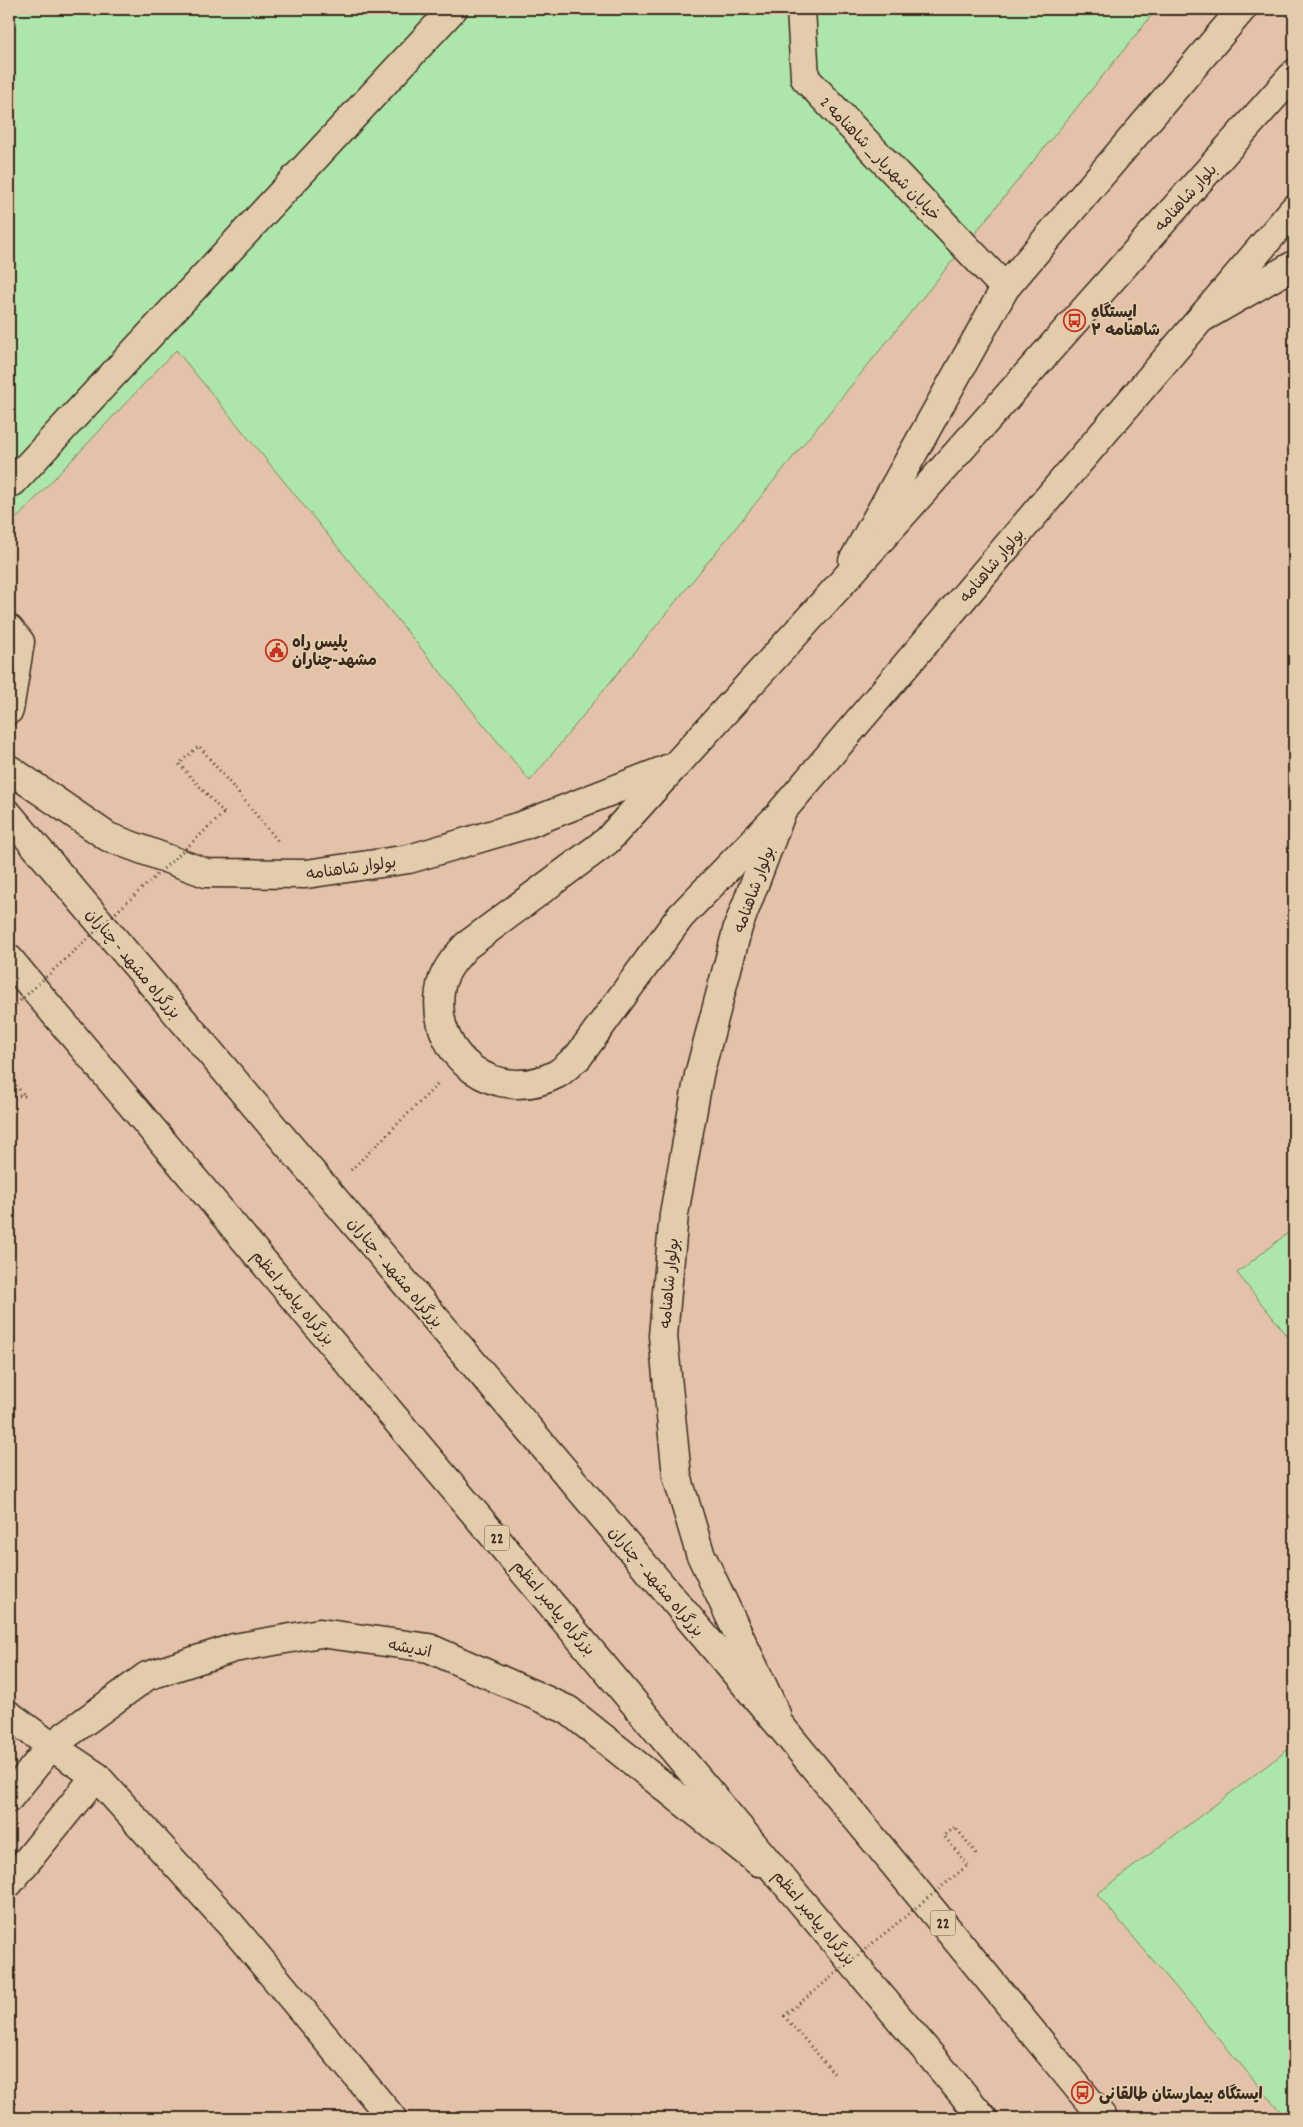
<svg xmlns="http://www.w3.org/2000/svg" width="1303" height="2127" font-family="Dekko,'Playpen Sans Arabic',sans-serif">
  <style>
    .green { fill: #ade6aa; stroke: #748864 }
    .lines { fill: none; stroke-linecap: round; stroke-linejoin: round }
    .minor-casing { stroke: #3b2a1e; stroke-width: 31 }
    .major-casing { stroke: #3b2a1e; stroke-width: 31 }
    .highway-casing { stroke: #3b2a1e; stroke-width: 31 }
    .path { stroke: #3b2a1e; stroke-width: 3; stroke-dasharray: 1 4; stroke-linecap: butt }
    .minor { stroke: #e3ccac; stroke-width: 28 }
    .major { stroke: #e3ccac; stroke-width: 28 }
    .highway { stroke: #e3ccac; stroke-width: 28 }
    .path-bridge { stroke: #3b2a1e; stroke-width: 3; stroke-dasharray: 1 4; stroke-linecap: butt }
    .labels { text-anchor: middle; stroke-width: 4; stroke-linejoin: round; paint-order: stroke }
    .shield { fill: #e3ccac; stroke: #6d5b49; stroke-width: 1 }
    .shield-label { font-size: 15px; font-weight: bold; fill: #3b2a1e }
    .street-label { font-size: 16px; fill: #3b2a1e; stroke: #e3ccac }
    .poi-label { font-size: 16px; font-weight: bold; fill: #3b2a1e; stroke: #e3ccac; text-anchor: start }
  </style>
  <rect width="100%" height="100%" fill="#e4c2aa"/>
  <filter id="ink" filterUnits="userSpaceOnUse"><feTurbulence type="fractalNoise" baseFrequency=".02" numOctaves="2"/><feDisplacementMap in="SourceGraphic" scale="10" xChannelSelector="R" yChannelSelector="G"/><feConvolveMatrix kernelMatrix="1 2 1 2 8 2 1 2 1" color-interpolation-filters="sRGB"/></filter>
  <g filter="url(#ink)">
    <g class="green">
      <polygon points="9,9 1157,9 530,781 176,350 16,519 9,511"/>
      <polygon points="1294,1228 1294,1344 1237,1273"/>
      <polygon points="1294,1745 1294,2118 1286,2118 1097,1894"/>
    </g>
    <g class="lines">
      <defs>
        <g id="minor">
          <polyline points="801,9 805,78 1005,288"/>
          <polyline points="1204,317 1294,265"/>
          <polyline points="13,482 453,9"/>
          <polyline points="853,561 1005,288 1242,9"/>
          <polyline points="9,629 20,642 9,710"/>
          <polyline points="51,1746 96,1776 231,1925 392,2118"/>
          <polyline points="9,1883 96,1776"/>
        </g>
        <g id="major">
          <polyline points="9,769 108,837 206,873 306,874 409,859 524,825 675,766 839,586 1294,74"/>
          <path d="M 671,770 L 607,841 L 466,946 C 454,959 442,973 440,991 C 431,1057 497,1106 557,1074 C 564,1070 571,1062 578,1057 L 680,917 L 774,820"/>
          <polyline points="776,1714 700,1553 677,1476 663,1336 674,1214 699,1075 738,927 782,811 1294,209"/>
          <polyline points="9,1715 51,1746"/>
          <polyline points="9,1798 51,1746 147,1676 234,1648 320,1633 429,1648 568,1710 759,1862"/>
        </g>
        <g id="highway">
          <polyline points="9,815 783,1729 1103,2118"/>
          <polyline points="9,959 983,2118"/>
        </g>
      </defs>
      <use href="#minor" class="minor-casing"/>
      <use href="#major" class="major-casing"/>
      <use href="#highway" class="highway-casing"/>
      <g class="path">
        <polyline points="224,813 179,764 199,746 278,841"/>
        <polyline points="9,1078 25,1096"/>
        <polyline points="9,1095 25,1096"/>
        <polyline points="351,1170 439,1083"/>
        <polyline points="968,1865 944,1836 955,1827 977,1854"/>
        <polyline points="784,2016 834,2073"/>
      </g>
      <use href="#minor" class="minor"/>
      <use href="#major" class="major"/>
      <use href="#highway" class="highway"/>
      <g class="path-bridge">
        <polyline points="9,1011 224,813"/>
        <polyline points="784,2016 968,1865"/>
      </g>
    </g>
  </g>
  <defs>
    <symbol id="bus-ring" viewBox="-11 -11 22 22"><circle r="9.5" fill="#e3ccac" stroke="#c8321e" stroke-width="1.5"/><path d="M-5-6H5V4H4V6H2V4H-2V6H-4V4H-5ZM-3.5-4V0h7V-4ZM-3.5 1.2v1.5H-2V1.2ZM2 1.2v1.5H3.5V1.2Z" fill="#c8321e"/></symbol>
    <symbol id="civic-ring" viewBox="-11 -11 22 22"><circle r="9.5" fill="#e3ccac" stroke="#c8321e" stroke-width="1.5"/><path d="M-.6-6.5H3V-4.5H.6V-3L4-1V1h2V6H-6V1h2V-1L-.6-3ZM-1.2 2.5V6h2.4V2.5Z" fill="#c8321e"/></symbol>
  </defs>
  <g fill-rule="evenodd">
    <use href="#bus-ring" x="1062" y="308" width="25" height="25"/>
    <use href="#civic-ring" x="264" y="638" width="25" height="25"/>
    <use href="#bus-ring" x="1070" y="2080" width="25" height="25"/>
  </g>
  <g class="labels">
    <g class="shield">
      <rect x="484.5" y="1525.5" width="25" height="25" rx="4"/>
      <rect x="930.5" y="1910.5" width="25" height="25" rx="4"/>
    </g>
    <g class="shield-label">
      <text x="497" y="1543">22</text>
      <text x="943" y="1928">22</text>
    </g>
    <g class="street-label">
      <text transform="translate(881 158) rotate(46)" y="6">خیابان شهریار _ شاهنامه 2</text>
      <text transform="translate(1185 197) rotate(-48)" y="6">بلوار شاهنامه</text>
      <text transform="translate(991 565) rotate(-50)" y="6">بولوار شاهنامه</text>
      <text transform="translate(351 867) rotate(-8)" y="6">بولوار شاهنامه</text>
      <text transform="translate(753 889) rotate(-70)" y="6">بولوار شاهنامه</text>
      <text transform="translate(134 963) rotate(50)" y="6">بزرگراه مشهد - چناران</text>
      <text transform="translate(396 1272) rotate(50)" y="6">بزرگراه مشهد - چناران</text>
      <text transform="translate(668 1283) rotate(-85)" y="6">بولوار شاهنامه</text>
      <text transform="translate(294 1297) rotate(50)" y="6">بزرگراه پیامبر اعظم</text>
      <text transform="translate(657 1581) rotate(50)" y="6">بزرگراه مشهد - چناران</text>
      <text transform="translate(555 1607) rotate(50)" y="6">بزرگراه پیامبر اعظم</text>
      <text transform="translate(410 1647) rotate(11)" y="6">اندیشه</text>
      <text transform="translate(815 1917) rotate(50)" y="6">بزرگراه پیامبر اعظم</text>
    </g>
    <g class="poi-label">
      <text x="1091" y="317">ایستگاه<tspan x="1091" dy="18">شاهنامه ۲</tspan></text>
      <text x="292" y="647">پلیس راه<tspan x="292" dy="18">مشهد-چناران</tspan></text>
      <text x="1099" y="2099">ایستگاه بیمارستان طالقانی</text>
    </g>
  </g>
  <rect width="1303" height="2127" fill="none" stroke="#e3ccac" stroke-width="30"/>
  <rect x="15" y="15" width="1273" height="2097" fill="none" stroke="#3b2a1e" stroke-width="2" filter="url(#ink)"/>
</svg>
